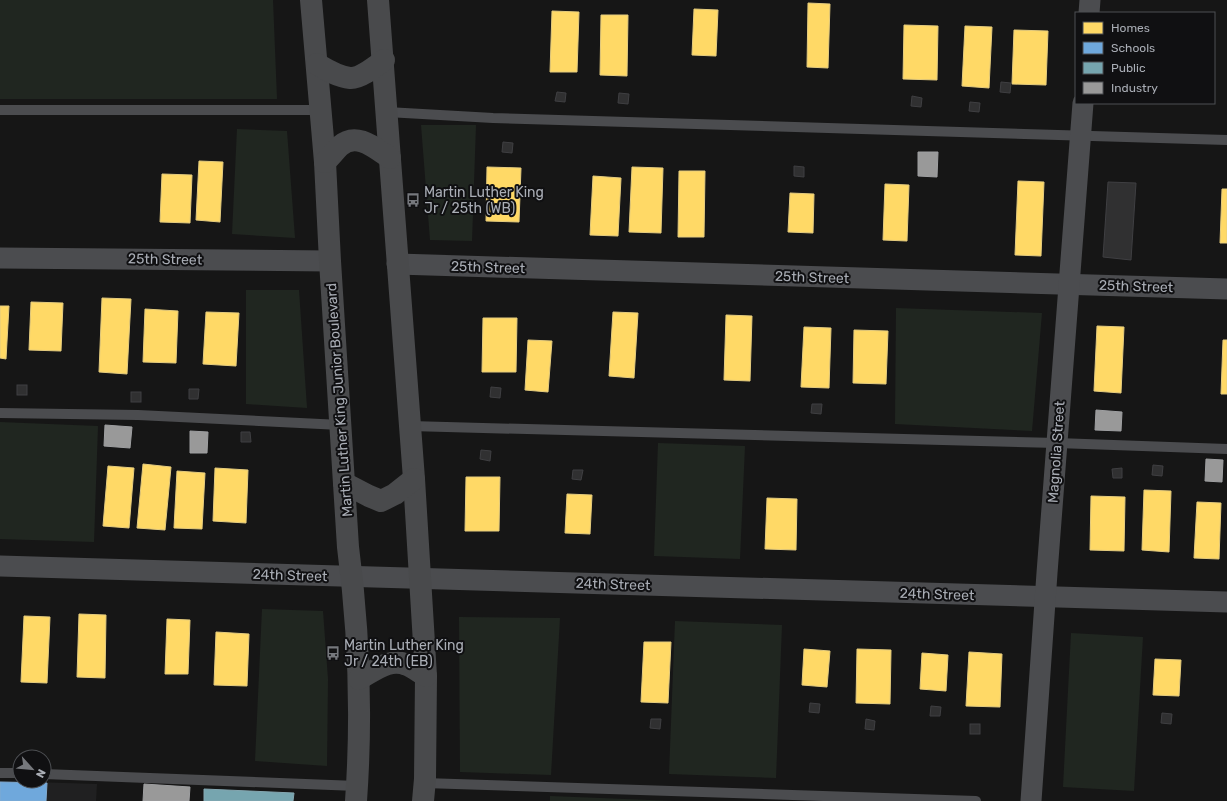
<svg xmlns="http://www.w3.org/2000/svg" width="1227" height="801" font-family="Rubik,sans-serif">
  <style>
    .built { fill: #202021 }
    .green { fill: #202620 }
    .homes { fill: #ffd966; stroke: #e5cc7e }
    .schools { fill: #6fa8dc; stroke: #80aad0 }
    .public { fill: #76a5af; stroke: #85a7b1 }
    .industry { fill: #999; stroke: #9e9fa1 }
    .building { fill: #303031; stroke: #3f3f42 }
    .lines { fill: none; stroke-linecap: round; stroke-linejoin: round }
    .service { stroke: #4b4c4f; stroke-width: 10 }
    .minor { stroke: #4b4c4f; stroke-width: 21 }
    .secondary { stroke: #494a4c; stroke-width: 22 }
    .labels { text-anchor: middle; stroke-width: 4; stroke-linejoin: round; paint-order: stroke }
    .poi-label { font-size: 14px; fill: #a9adb5; stroke: #101012; text-anchor: start }
    .street-label { font-size: 14px; fill: #a9adb5; stroke: #101012 }
  </style>
  <rect width="100%" height="100%" fill="#161616"/>
  <polygon class="built" points="0,781 97,784 96,801 0,801"/>
  <g class="green">
    <polygon points="0,0 273,0 277,99 0,99"/>
    <polygon points="421,125 476,125 472,241 430,240"/>
    <polygon points="237,129 287,131 295,238 232,234"/>
    <polygon points="246,290 299,290 307,408 246,404"/>
    <polygon points="896,308 1042,313 1032,431 895,424"/>
    <polygon points="0,422 98,426 94,542 0,539"/>
    <polygon points="658,443 745,446 740,559 654,556"/>
    <polygon points="262,609 323,611 328,679 327,766 255,761"/>
    <polygon points="459,617 560,618 551,775 460,772"/>
    <polygon points="675,621 782,625 776,778 669,774"/>
    <polygon points="1071,633 1143,637 1134,791 1063,787"/>
    <polygon points="550,796 675,801 550,801"/>
  </g>
  <g class="homes">
    <polygon points="808,3 830,4 828,68 807,67"/>
    <polygon points="694,9 718,10 716,56 692,55"/>
    <polygon points="552,11 579,12 577,72 550,72"/>
    <polygon points="601,15 628,15 627,76 600,75"/>
    <polygon points="904,25 938,26 937,80 903,79"/>
    <polygon points="965,26 992,27 989,88 962,86"/>
    <polygon points="1014,30 1048,31 1046,85 1012,84"/>
    <polygon points="199,161 223,162 220,222 196,220"/>
    <polygon points="487,167 521,168 519,222 486,221"/>
    <polygon points="632,167 663,168 661,233 629,232"/>
    <polygon points="679,171 705,171 704,237 678,237"/>
    <polygon points="162,174 192,175 190,223 160,222"/>
    <polygon points="593,176 621,178 618,236 590,235"/>
    <polygon points="1018,181 1044,182 1041,256 1015,255"/>
    <polygon points="885,184 909,185 907,241 883,240"/>
    <polygon points="1222,189 1227,189 1227,243 1220,243"/>
    <polygon points="790,193 814,194 813,233 788,232"/>
    <polygon points="102,298 131,299 127,374 99,372"/>
    <polygon points="31,302 63,303 61,351 29,350"/>
    <polygon points="0,306 9,306 6,359 0,358"/>
    <polygon points="145,309 178,311 176,363 143,362"/>
    <polygon points="206,312 239,313 236,366 203,364"/>
    <polygon points="613,312 638,313 634,378 609,376"/>
    <polygon points="726,315 752,316 750,381 724,380"/>
    <polygon points="483,318 517,318 516,372 482,372"/>
    <polygon points="1097,326 1124,327 1121,393 1094,391"/>
    <polygon points="804,327 831,328 829,388 801,387"/>
    <polygon points="854,330 888,331 886,384 853,383"/>
    <polygon points="528,340 552,341 548,392 525,390"/>
    <polygon points="1223,340 1227,340 1227,394 1221,394"/>
    <polygon points="143,464 171,467 165,530 137,528"/>
    <polygon points="108,466 134,468 129,528 103,526"/>
    <polygon points="215,468 248,470 246,523 213,521"/>
    <polygon points="177,471 205,473 202,529 174,528"/>
    <polygon points="466,477 500,477 499,531 465,531"/>
    <polygon points="1144,490 1171,491 1169,552 1142,550"/>
    <polygon points="567,494 592,495 590,534 565,533"/>
    <polygon points="1091,496 1125,497 1124,551 1090,550"/>
    <polygon points="767,498 797,499 796,550 765,549"/>
    <polygon points="1197,502 1221,503 1219,559 1194,558"/>
    <polygon points="79,614 106,615 105,678 77,677"/>
    <polygon points="24,616 50,617 47,683 21,682"/>
    <polygon points="167,619 190,620 188,674 165,674"/>
    <polygon points="216,632 249,634 247,686 214,685"/>
    <polygon points="644,642 671,642 668,703 641,702"/>
    <polygon points="804,649 830,651 827,687 802,685"/>
    <polygon points="857,649 891,650 890,704 856,703"/>
    <polygon points="969,652 1002,654 1000,707 966,706"/>
    <polygon points="922,653 948,655 946,691 920,689"/>
    <polygon points="1155,659 1181,660 1179,696 1153,695"/>
  </g>
  <polygon class="schools" points="0,782 47,783 46,801 0,801"/>
  <polygon class="public" points="204,789 294,793 293,801 204,801"/>
  <g class="industry">
    <polygon points="918,152 938,152 937,177 918,176"/>
    <polygon points="1096,410 1122,412 1121,431 1095,430"/>
    <polygon points="105,425 132,427 130,448 104,446"/>
    <polygon points="190,431 208,432 207,453 190,453"/>
    <polygon points="1206,459 1223,460 1222,482 1205,481"/>
    <polygon points="144,784 190,787 189,801 143,801"/>
  </g>
  <g class="building">
    <polygon points="1001,82 1011,83 1010,93 1000,92"/>
    <polygon points="557,92 566,93 565,102 555,101"/>
    <polygon points="619,93 629,94 628,104 618,103"/>
    <polygon points="912,96 922,98 921,107 911,106"/>
    <polygon points="970,102 980,103 979,112 969,111"/>
    <polygon points="503,142 513,143 512,153 502,152"/>
    <polygon points="794,166 804,167 804,177 794,176"/>
    <polygon points="1108,182 1136,183 1131,260 1103,257"/>
    <rect x="17" y="385" width="10" height="10"/>
    <polygon points="491,387 501,388 500,398 490,397"/>
    <polygon points="189,389 199,389 198,399 189,399"/>
    <rect x="131" y="392" width="10" height="10"/>
    <polygon points="812,404 822,404 821,414 811,413"/>
    <polygon points="241,432 250,432 251,442 241,442"/>
    <polygon points="481,450 491,451 490,461 480,459"/>
    <polygon points="1153,465 1163,466 1162,476 1152,475"/>
    <polygon points="1122,468 1122,478 1113,478 1112,469"/>
    <polygon points="573,470 583,470 581,480 572,479"/>
    <polygon points="810,703 820,704 819,713 809,712"/>
    <polygon points="931,706 941,707 940,716 930,716"/>
    <polygon points="1162,713 1172,714 1171,724 1161,723"/>
    <polygon points="651,719 661,719 660,729 650,728"/>
    <polygon points="866,719 875,721 874,730 865,729"/>
    <rect x="970" y="724" width="10" height="10"/>
  </g>
  <g class="lines">
    <g class="service">
      <polyline points="0,110 321,110"/>
      <polyline points="387,112 493,118 1227,140"/>
      <polyline points="0,413 138,415 341,425"/>
      <polyline points="410,426 1057,443 1227,449"/>
      <polyline points="0,773 20,773"/>
      <polyline points="44,774 357,786"/>
      <polyline points="424,783 976,801"/>
    </g>
    <g class="minor">
      <polyline points="1089,13 1090,0"/>
      <polyline points="0,258 330,261"/>
      <polyline points="397,264 1227,289"/>
      <polyline points="0,566 1227,602"/>
      <polyline points="1031,801 1047,573 1083,103"/>
    </g>
    <g class="secondary">
      <path d="M 311,0 L 325,162 L 330,261 L 348,547 C 359,631 362,717 356,801"/>
      <polyline points="378,0 414,479 426,676 425,779 423,801"/>
      <path d="M 317,64 C 327,70 338,77 350,78 C 360,79 376,66 384,60"/>
      <path d="M 325,162 C 330,157 335,151 340,146 C 357,131 376,149 390,158"/>
      <polyline points="344,483 369,496 381,501 395,494 414,479"/>
      <path d="M 359,679 C 374,671 390,657 407,665 C 414,668 420,673 426,676"/>
    </g>
  </g>
  <defs>
    <symbol id="bus-bare" viewBox="-9 -9 18 18"><path d="M-5-6H5V4H4V6H2V4H-2V6H-4V4H-5ZM-3.5-4V0h7V-4ZM-3.5 1.2v1.5H-2V1.2ZM2 1.2v1.5H3.5V1.2Z" fill="#76787d" stroke="#101012" stroke-width="2.5" paint-order="stroke"/></symbol>
  </defs>
  <g fill-rule="evenodd">
    <use href="#bus-bare" x="403" y="190" width="20" height="20"/>
    <use href="#bus-bare" x="323" y="643" width="20" height="20"/>
  </g>
  <g class="labels">
    <g class="poi-label">
      <text x="424" y="197">Martin Luther King<tspan x="424" dy="16">Jr / 25th (WB)</tspan></text>
      <text x="344" y="650">Martin Luther King<tspan x="344" dy="16">Jr / 24th (EB)</tspan></text>
    </g>
    <g class="street-label">
      <text transform="translate(165 259) rotate(1)" y="5">25th Street</text>
      <text transform="translate(488 267) rotate(2)" y="5">25th Street</text>
      <text transform="translate(812 277) rotate(2)" y="5">25th Street</text>
      <text transform="translate(1136 286) rotate(2)" y="5">25th Street</text>
      <text transform="translate(339 400) rotate(-94)" y="5">Martin Luther King Junior Boulevard</text>
      <text transform="translate(1056 452) rotate(-86)" y="5">Magnolia Street</text>
      <text transform="translate(290 575) rotate(2)" y="5">24th Street</text>
      <text transform="translate(613 584) rotate(2)" y="5">24th Street</text>
      <text transform="translate(937 594) rotate(2)" y="5">24th Street</text>
    </g>
  </g>
  <rect x="1075" y="12" width="140" height="92" fill="#101012" stroke="#4d4f53"/>
  <rect x="1083" y="22" width="20" height="12" fill="#ffd966" stroke="#4d4f53"/>
  <text x="1111" y="32" font-size="12" fill="#a9adb5">Homes</text>
  <rect x="1083" y="42" width="20" height="12" fill="#6fa8dc" stroke="#4d4f53"/>
  <text x="1111" y="52" font-size="12" fill="#a9adb5">Schools</text>
  <rect x="1083" y="62" width="20" height="12" fill="#76a5af" stroke="#4d4f53"/>
  <text x="1111" y="72" font-size="12" fill="#a9adb5">Public</text>
  <rect x="1083" y="82" width="20" height="12" fill="#999999" stroke="#4d4f53"/>
  <text x="1111" y="92" font-size="12" fill="#a9adb5">Industry</text>
  <g transform="translate(32 769) rotate(117)"><circle r="19" fill="#101012" stroke="#4d4f53"/>
  <path d="M0-3L7 15L0 10L-7 15Z" fill="#76787d"/>
  <text y="-6" font-size="11" font-weight="bold" text-anchor="middle" fill="#a9adb5">N</text>
  </g>
</svg>
